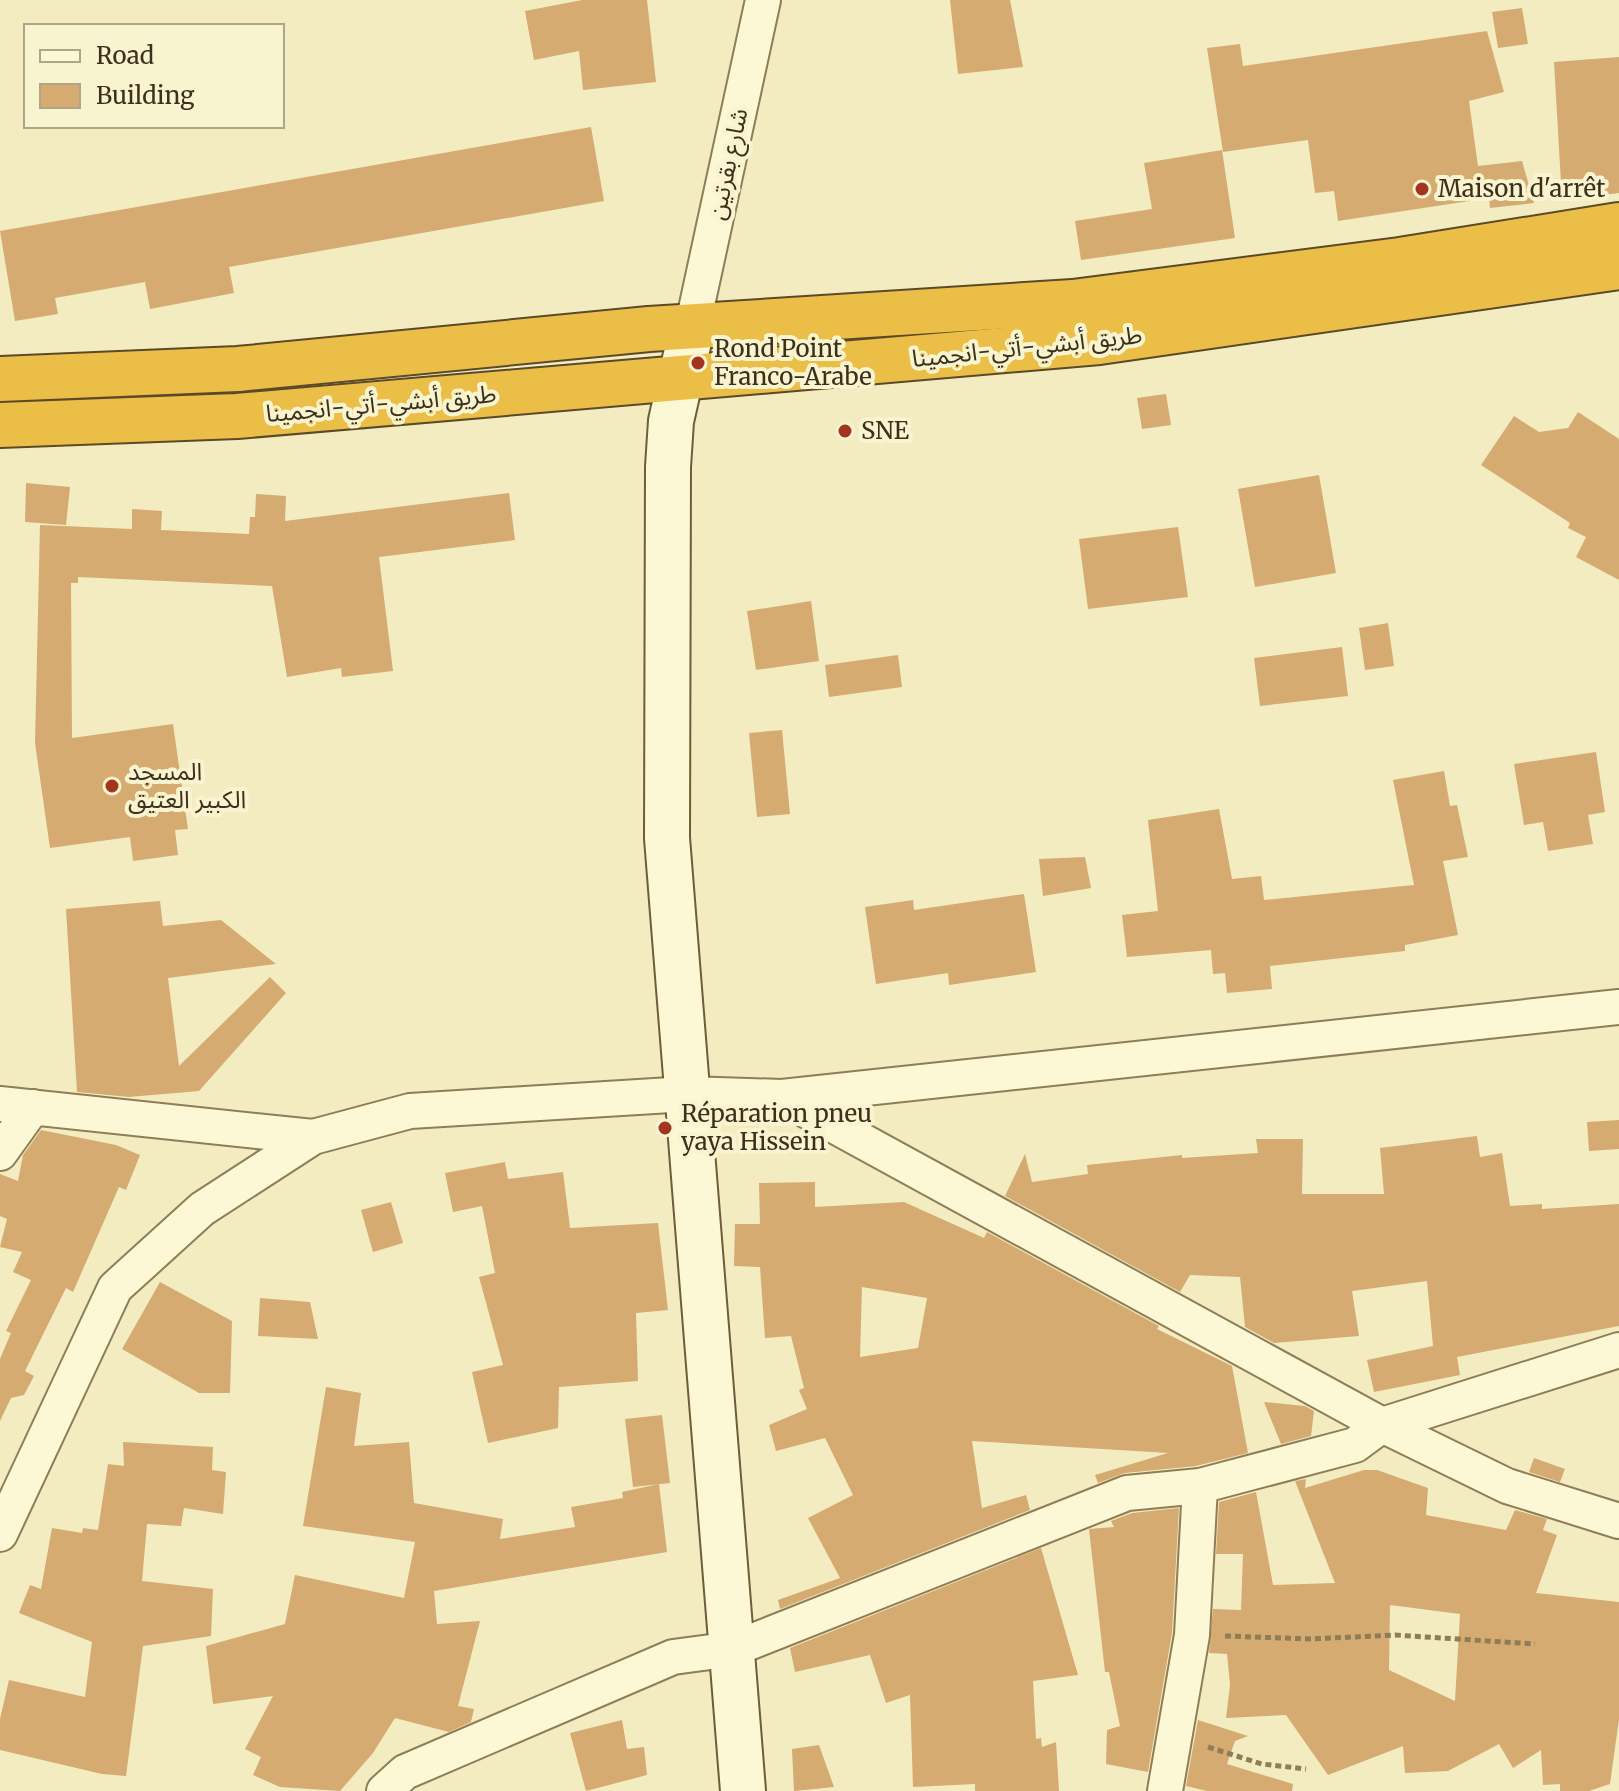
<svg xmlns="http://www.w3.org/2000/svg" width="1619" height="1791" font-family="Merriweather,'Noto Sans Arabic',serif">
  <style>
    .building { fill: #d5ab72; fill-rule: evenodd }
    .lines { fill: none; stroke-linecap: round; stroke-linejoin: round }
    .street-casing { stroke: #8e7d56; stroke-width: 38 }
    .secondary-casing { stroke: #6f5d39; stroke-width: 48 }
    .highway-casing { stroke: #5b492a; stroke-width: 48 }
    .path { stroke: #8e7d56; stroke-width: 5; stroke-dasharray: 6 4; stroke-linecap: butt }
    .street { stroke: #fcf7d4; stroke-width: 34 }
    .secondary { stroke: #fcf7d4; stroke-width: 44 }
    .highway { stroke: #ebbf47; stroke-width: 44 }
    .poi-dot { fill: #a3341f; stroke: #f9f4d0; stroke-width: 3 }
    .labels { text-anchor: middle; stroke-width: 8; stroke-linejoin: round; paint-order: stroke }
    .street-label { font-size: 24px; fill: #3c301c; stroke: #f9f4d0 }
    .poi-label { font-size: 24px; fill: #3c301c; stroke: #f9f4d0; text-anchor: start }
  </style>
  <rect width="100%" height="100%" fill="#f2ecc0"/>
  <g class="building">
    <polygon points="582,0 647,0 656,82 583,90 579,51 534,60 525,11"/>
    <polygon points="950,0 1010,0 1023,67 958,74"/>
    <polygon points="1522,8 1528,44 1498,48 1492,12"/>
    <polygon points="1487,31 1504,92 1469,101 1478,166 1522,161 1534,203 1490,208 1489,198 1338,221 1334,191 1315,193 1308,140 1223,152 1207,48 1240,44 1243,66"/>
    <polygon points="1619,57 1619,193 1562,200 1554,62"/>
    <polygon points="591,127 604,201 229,267 234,293 150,309 145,282 55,298 58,314 15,321 0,231"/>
    <polygon points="1222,150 1235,238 1081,260 1075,221 1152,209 1144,163"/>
    <polygon points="1166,394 1171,425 1142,429 1137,398"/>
    <polygon points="1578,412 1619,439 1619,580 1576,557 1586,537 1568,528 1570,523 1481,465 1514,416 1539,432 1568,428"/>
    <polygon points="1319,475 1336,573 1255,587 1238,489"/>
    <polygon points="26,483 70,487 66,525 25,522"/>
    <polygon points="509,493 515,540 379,557 393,671 342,677 341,668 287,677 272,586 78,577 78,583 71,583 72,738 173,724 188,829 175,830 178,855 133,861 130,837 50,848 35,743 40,525 132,529 132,509 162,511 161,530 249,534 250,517 255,517 256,494 286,496 285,521"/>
    <polygon points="1178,527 1188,597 1088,609 1079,539"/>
    <polygon points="811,601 819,661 756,670 747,611"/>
    <polygon points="1388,623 1394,666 1365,670 1359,628"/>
    <polygon points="1342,647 1348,696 1260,706 1254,658"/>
    <polygon points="898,655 902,687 829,697 825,665"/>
    <polygon points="782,730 790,814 757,817 749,733"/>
    <polygon points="1596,752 1605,812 1588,815 1593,844 1548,851 1543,822 1524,825 1514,764"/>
    <polygon points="1444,771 1450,806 1457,805 1468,857 1443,861 1458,935 1405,945 1405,951 1270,966 1272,989 1227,993 1225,973 1213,974 1211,950 1127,957 1122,915 1158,911 1148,820 1219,809 1232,879 1261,876 1264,900 1414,885 1393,780"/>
    <polygon points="1085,857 1091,888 1043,896 1039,859"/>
    <polygon points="1024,894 1036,972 949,985 948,973 876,984 865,907 913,900 914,910"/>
    <polygon points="160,901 163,926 221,920 276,964 168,978 179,1066 270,977 286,993 199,1091 129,1097 77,1092 66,909"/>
    <polygon points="1619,1120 1619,1149 1589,1151 1587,1122"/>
    <polygon points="41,1130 116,1145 140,1155 126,1190 119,1187 73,1292 66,1288 25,1371 34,1376 24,1395 11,1398 0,1421 0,1359 11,1333 6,1331 31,1280 13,1272 22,1252 0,1247 7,1219 0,1216 0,1174 18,1181 23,1155"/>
    <polygon points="1477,1136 1480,1157 1502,1153 1510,1206 1542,1204 1542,1209 1619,1204 1619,1326 1457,1357 1460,1375 1374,1392 1367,1360 1433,1346 1427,1281 1352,1291 1359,1336 1274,1343 1245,1327 1240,1277 1190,1275 1180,1292 1005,1196 1025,1154 1032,1182 1088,1174 1087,1165 1182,1155 1182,1158 1258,1153 1256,1139 1303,1139 1302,1194 1384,1194 1380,1148"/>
    <polygon points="505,1162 508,1179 563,1172 570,1228 658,1223 668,1310 636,1313 638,1381 559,1387 558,1428 488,1443 472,1372 503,1365 479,1277 495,1273 482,1206 453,1212 445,1173"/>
    <path d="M 815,1182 L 815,1207 L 904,1202 L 984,1238 L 987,1232 L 1159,1326 L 1157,1329 L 1232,1366 L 1248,1453 L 1196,1466 L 1125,1473 L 1098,1483 L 1095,1475 L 1168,1453 L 972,1441 L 982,1508 L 1026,1495 L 1030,1510 L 780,1609 L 778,1600 L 840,1578 L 808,1518 L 853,1495 L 825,1438 L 776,1451 L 769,1425 L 807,1409 L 799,1390 L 804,1388 L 791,1336 L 765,1338 L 760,1267 L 734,1266 L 735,1224 L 760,1224 L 759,1183 ZM 862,1287 L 927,1298 L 918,1348 L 860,1357 Z"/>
    <polygon points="391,1202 403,1243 373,1252 361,1210"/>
    <polygon points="160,1282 232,1321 230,1393 199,1393 122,1349"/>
    <polygon points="260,1298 310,1302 318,1339 258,1336"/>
    <polygon points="326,1387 361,1393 354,1446 409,1442 414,1503 503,1519 500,1539 575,1527 571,1507 623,1498 622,1492 659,1484 667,1552 434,1591 437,1624 480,1621 458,1706 474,1709 471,1722 449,1732 395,1718 373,1753 340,1791 280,1787 253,1775 261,1757 245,1749 273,1696 213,1704 206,1646 285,1624 295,1575 404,1598 415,1542 303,1526"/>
    <polygon points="1264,1402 1305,1406 1314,1411 1311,1436 1281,1444"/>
    <polygon points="662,1415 670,1483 633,1487 625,1419"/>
    <polygon points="123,1442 213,1447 212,1470 226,1472 223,1514 184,1508 181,1526 147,1524 142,1581 213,1589 211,1636 143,1646 126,1776 102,1774 0,1750 0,1719 9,1680 85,1697 92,1642 19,1613 30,1585 41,1589 52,1528 82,1533 83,1528 98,1530 108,1464 124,1466"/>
    <polygon points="1534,1458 1565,1469 1560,1482 1529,1472"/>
    <path d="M 1364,1470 L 1377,1470 L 1428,1488 L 1426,1515 L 1506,1530 L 1515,1510 L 1547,1519 L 1543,1530 L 1557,1535 L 1536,1593 L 1619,1602 L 1619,1719 L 1610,1784 L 1589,1791 L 1560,1791 L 1560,1784 L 1543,1785 L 1541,1750 L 1513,1768 L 1499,1744 L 1448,1771 L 1405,1773 L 1403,1746 L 1328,1775 L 1286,1715 L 1226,1718 L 1230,1685 L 1227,1654 L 1209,1653 L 1213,1609 L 1241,1610 L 1243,1554 L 1216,1554 L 1219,1502 L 1256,1492 L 1273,1585 L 1335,1583 L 1295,1481 L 1306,1479 L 1305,1488 ZM 1390,1605 L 1460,1614 L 1455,1701 L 1389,1670 Z"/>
    <polygon points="1179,1508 1172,1633 1148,1772 1106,1764 1107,1730 1120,1726 1109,1672 1105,1672 1089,1529 1114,1527 1111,1521 1132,1513"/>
    <polygon points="1041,1548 1078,1675 1033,1681 1036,1739 1041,1738 1042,1747 1056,1742 1059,1791 975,1791 975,1784 913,1787 910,1695 886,1703 870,1655 795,1672 790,1648"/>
    <polygon points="622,1720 627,1749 644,1747 647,1775 586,1791 570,1733"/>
    <polygon points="1198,1720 1248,1736 1235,1741 1227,1764 1293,1784 1292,1791 1207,1791 1186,1786"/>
    <polygon points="819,1745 834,1787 794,1791 792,1749"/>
  </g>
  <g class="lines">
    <defs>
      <g id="street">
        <polyline points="692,328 763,0"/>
        <polyline points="782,1097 1619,1007"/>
        <polyline points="0,1104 313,1137"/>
        <polyline points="0,1153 33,1107"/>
        <polyline points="0,1534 115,1288 202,1209 313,1137 410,1111 687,1094 782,1097 1382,1425 1507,1486 1619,1521"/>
        <polyline points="384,1791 405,1772 673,1657 733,1649 1127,1493 1200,1486 1340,1449 1355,1445 1382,1425 1619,1350"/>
        <polyline points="1165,1791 1192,1635 1200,1486"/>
      </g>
      <polyline id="secondary" points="692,328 671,421 668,467 667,838 743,1791"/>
      <g id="highway">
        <polyline points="0,379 238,369 649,329 1073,302 1400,260 1619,225"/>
        <polyline points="0,425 237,416 1099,342 1619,267"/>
      </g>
    </defs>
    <use href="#street" class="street-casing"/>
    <use href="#secondary" class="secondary-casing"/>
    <use href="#highway" class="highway-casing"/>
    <g class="path">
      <polyline points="1225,1636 1311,1639 1395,1635 1535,1644"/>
      <polyline points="1208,1747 1262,1764 1306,1769"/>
    </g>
    <use href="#street" class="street"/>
    <use href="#secondary" class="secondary"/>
    <use href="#highway" class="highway"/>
  </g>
  <g class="poi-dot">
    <circle cx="1422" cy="189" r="8"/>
    <circle cx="698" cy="363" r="8"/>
    <circle cx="845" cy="431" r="8"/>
    <circle cx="112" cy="786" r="8"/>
    <circle cx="665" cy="1128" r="8"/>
  </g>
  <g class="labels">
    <g class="street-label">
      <text transform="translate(728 164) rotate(-78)" y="8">شارع بقرتين</text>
      <text transform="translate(1027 347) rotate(-6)" y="8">طريق أبشي-أتي-انجمينا</text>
      <text transform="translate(381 404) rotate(-5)" y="8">طريق أبشي-أتي-انجمينا</text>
    </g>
    <g class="poi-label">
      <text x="1438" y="197">Maison d'arrêt</text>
      <text x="714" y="357">Rond Point<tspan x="714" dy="28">Franco-Arabe</tspan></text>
      <text x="861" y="439">SNE</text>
      <text x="128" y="780">المسجد<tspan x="128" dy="28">الكبير العتيق</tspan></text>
      <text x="681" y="1122">Réparation pneu<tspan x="681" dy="28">yaya Hissein</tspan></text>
    </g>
  </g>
  <rect x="24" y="24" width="260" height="104" fill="#f9f4d0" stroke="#ada688" stroke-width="2"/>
  <rect x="40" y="50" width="40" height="12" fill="#fcf7d4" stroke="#ada688" stroke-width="2"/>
  <text x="96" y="64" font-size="24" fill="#3c301c">Road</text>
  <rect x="40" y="84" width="40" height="24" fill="#d5ab72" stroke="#ada688" stroke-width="2"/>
  <text x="96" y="104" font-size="24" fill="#3c301c">Building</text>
</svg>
